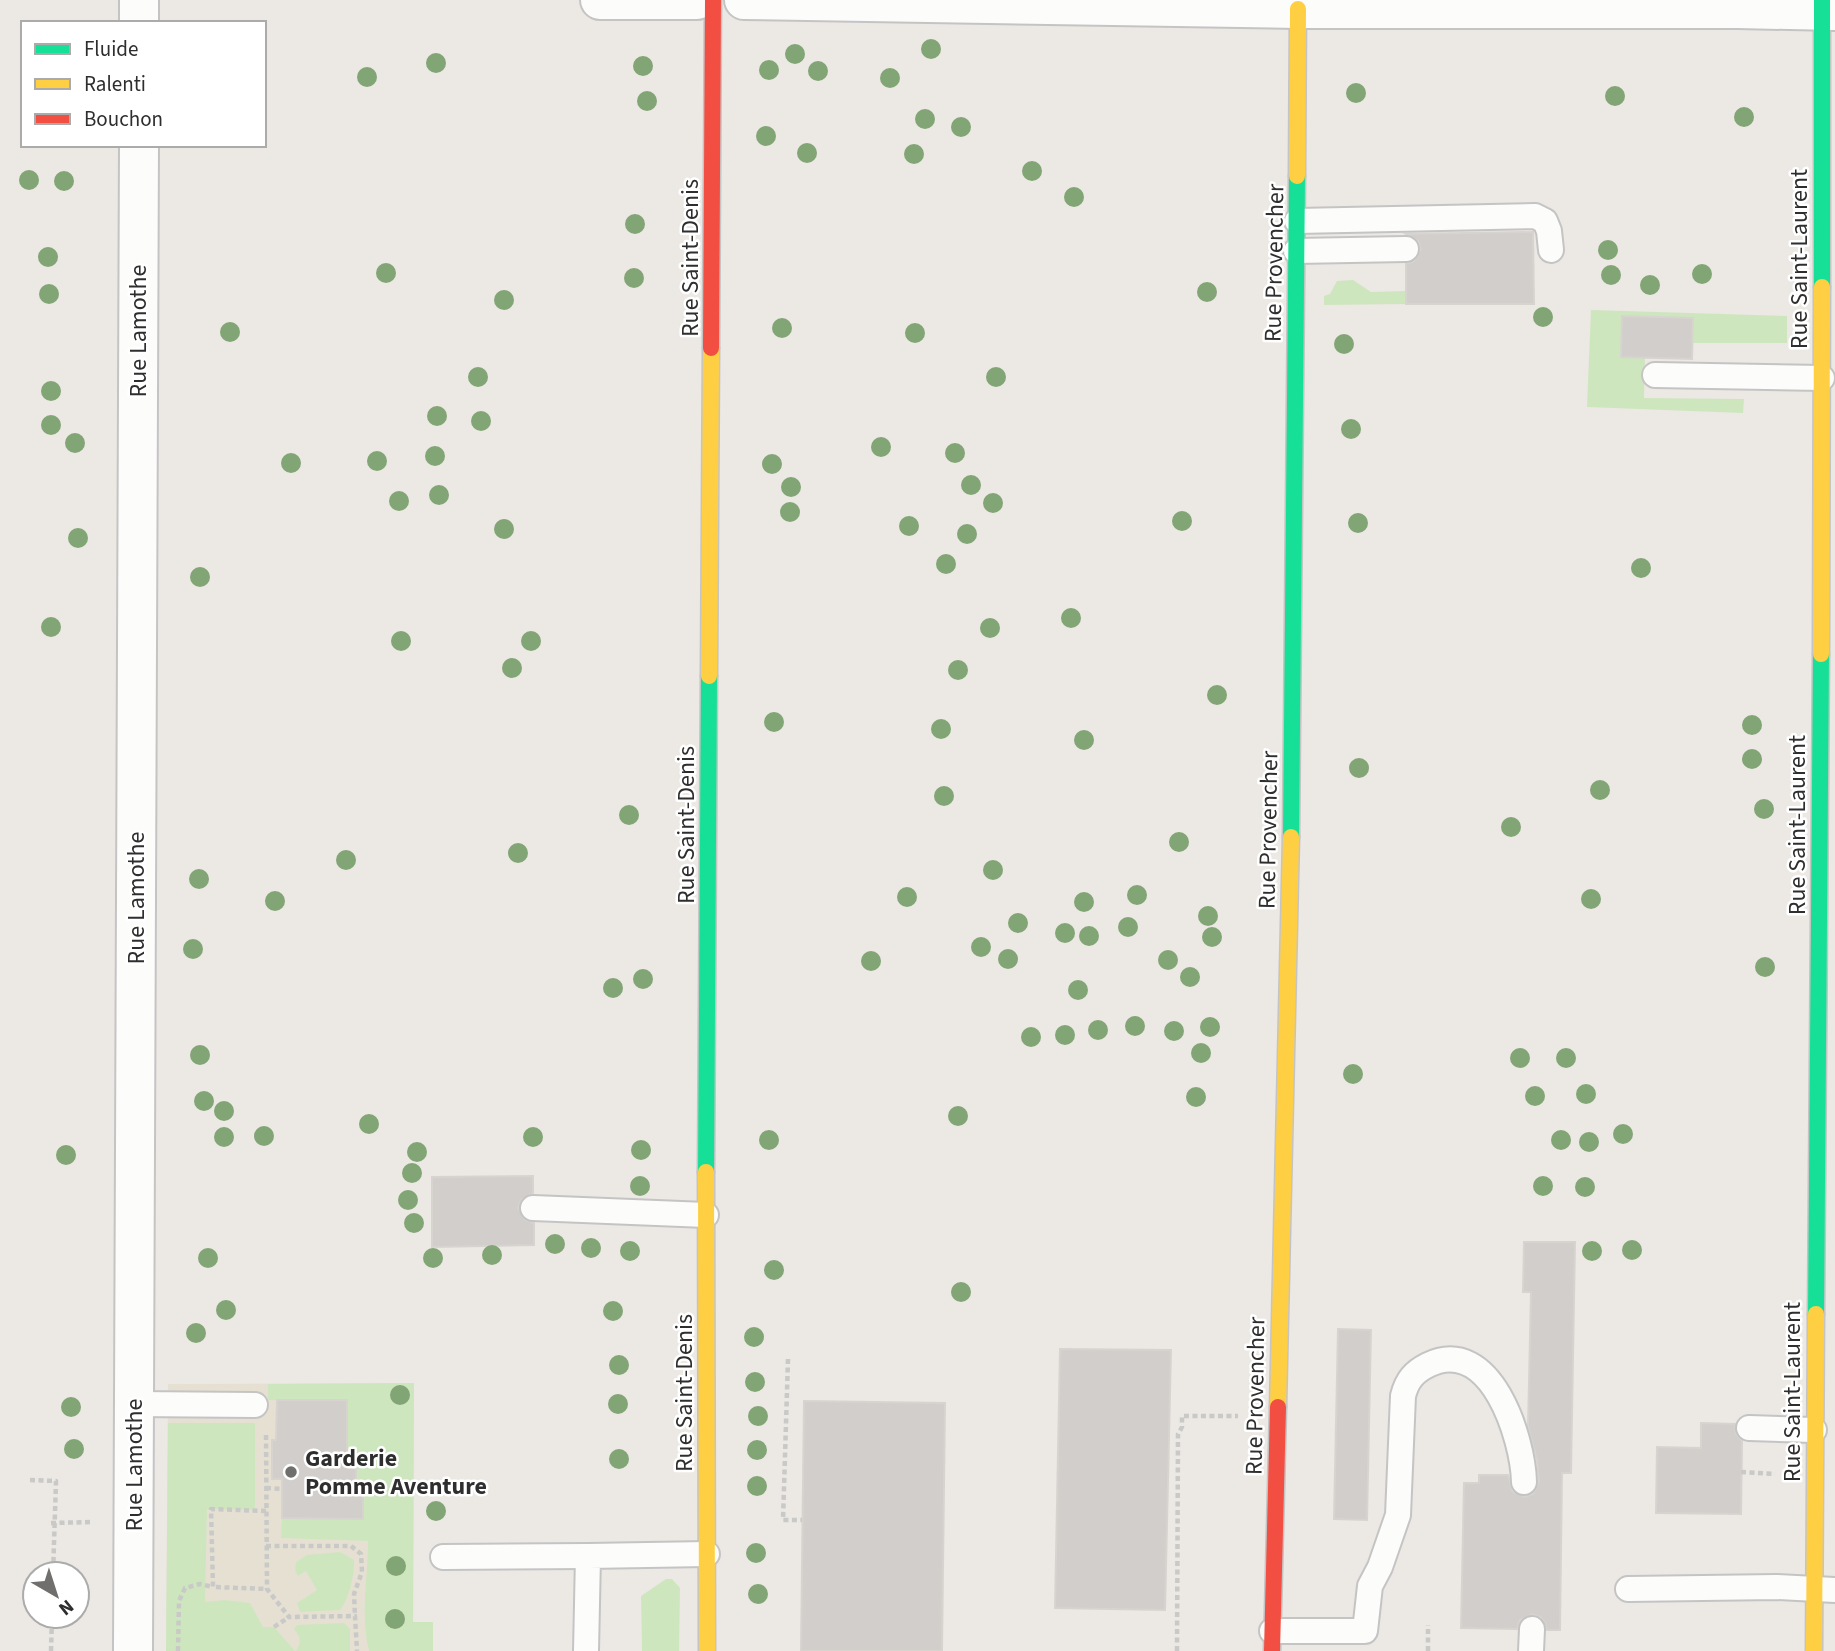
<svg xmlns="http://www.w3.org/2000/svg" width="1835" height="1651" font-family="'Source Sans 3',sans-serif">
  <style>
    .education { fill: #e6e0d3 }
    .green { fill: #cee6be }
    .building { fill: #d1cecb; stroke: #d7d4d0; stroke-width: 2 }
    .lines { fill: none; stroke-linecap: round; stroke-linejoin: round }
    .lane-casing { stroke: #c5c4c5; stroke-width: 28 }
    .street-casing { stroke: #c5c4c5; stroke-width: 42 }
    .fast-casing { stroke: #c5c4c5; stroke-width: 19 }
    .slow-casing { stroke: #c5c4c5; stroke-width: 19 }
    .jam-casing { stroke: #c5c4c5; stroke-width: 19 }
    .path { stroke: #c9c9c8; stroke-width: 4.5; stroke-dasharray: 5 3.5; stroke-linecap: butt }
    .lane { stroke: #fcfcfb; stroke-width: 24 }
    .street { stroke: #fcfcfb; stroke-width: 38 }
    .fast { stroke: #16e098; stroke-width: 16 }
    .slow { stroke: #ffcf43; stroke-width: 16 }
    .jam { stroke: #f24e42; stroke-width: 16 }
    .tree { fill: #82a575 }
    .poi-dot { fill: #706f6e; stroke: #fff; stroke-width: 2.5 }
    .labels { text-anchor: middle; stroke-width: 5; stroke-linejoin: round; paint-order: stroke }
    .street-label { font-size: 24px; fill: #2e2e2e; stroke: #fff }
    .poi-label { font-size: 24px; font-weight: bold; fill: #2e2e2e; stroke: #fff; text-anchor: start }
  </style>
  <rect width="100%" height="100%" fill="#ece8e4"/>
  <polygon class="education" points="414,1383 413,1651 166,1651 168,1384"/>
  <g class="green">
    <polygon points="1353,280 1371,292 1406,291 1406,304 1324,305 1324,296 1330,294 1337,281"/>
    <polygon points="1591,310 1787,316 1787,343 1692,343 1693,318 1622,317 1621,357 1645,358 1644,398 1744,399 1743,413 1587,407"/>
    <path d="M 414,1383 L 413,1622 L 433,1622 L 433,1651 L 369,1651 C 360,1614 368,1579 368,1541 L 281,1538 L 282,1518 L 363,1519 L 363,1483 L 356,1483 L 347,1451 L 346,1400 L 268,1400 L 268,1384 Z"/>
    <polygon points="168,1423 255,1423 255,1510 207,1509 205,1602 225,1600 250,1603 263,1627 274,1627 295,1651 166,1651"/>
    <path d="M 340,1552 L 354,1560 C 355,1574 349,1599 340,1610 L 300,1612 L 297,1603 L 317,1590 L 306,1571 L 298,1576 L 295,1570 L 296,1562 L 307,1555 Z"/>
    <polygon points="666,1579 672,1579 680,1588 679,1651 642,1651 641,1596"/>
    <path d="M 344,1623 L 350,1629 L 350,1651 L 296,1651 C 302,1641 301,1638 294,1629 L 297,1625 Z"/>
  </g>
  <g class="building">
    <polygon points="1533,232 1534,304 1406,304 1406,264 1414,261 1421,249 1418,241 1406,234"/>
    <polygon points="1622,316 1693,318 1692,359 1621,357"/>
    <polygon points="533,1176 533,1193 521,1200 518,1208 525,1220 534,1223 534,1245 432,1247 432,1177"/>
    <polygon points="1524,1242 1575,1242 1571,1473 1562,1473 1560,1630 1547,1630 1545,1623 1541,1617 1532,1614 1520,1620 1517,1629 1461,1628 1464,1483 1479,1483 1479,1475 1508,1475 1512,1491 1525,1497 1533,1494 1539,1481 1537,1460 1528,1427 1531,1292 1523,1292"/>
    <polygon points="1338,1329 1371,1330 1367,1520 1334,1519"/>
    <polygon points="1060,1349 1171,1350 1165,1610 1055,1608"/>
    <polygon points="277,1400 347,1400 347,1451 356,1451 356,1483 363,1483 363,1519 282,1518 282,1479 272,1479 272,1440 276,1440"/>
    <polygon points="804,1401 945,1403 942,1651 801,1651"/>
    <polygon points="1701,1423 1735,1424 1736,1434 1742,1441 1741,1514 1656,1513 1657,1447 1701,1448"/>
  </g>
  <g class="lines">
    <defs>
      <g id="lane">
        <polyline points="1297,221 1535,216 1545,221 1549,231 1551,250"/>
        <polyline points="1296,251 1406,249"/>
        <polyline points="1655,375 1822,378"/>
        <polyline points="533,1208 706,1215"/>
        <polyline points="134,1404 255,1405"/>
        <polyline points="1749,1428 1814,1430"/>
        <polyline points="443,1557 588,1556"/>
        <polyline points="1628,1589 1777,1587 1835,1590"/>
        <path d="M 1272,1631 L 1365,1631 L 1370,1586 L 1380,1567 L 1398,1515 L 1403,1396 C 1407,1380 1414,1372 1428,1365 C 1491,1334 1523,1439 1524,1482"/>
        <polyline points="586,1651 588,1556 707,1554"/>
        <polyline points="1531,1651 1532,1629"/>
      </g>
      <g id="street">
        <polyline points="139,0 139,23"/>
        <polyline points="600,0 697,0"/>
        <polyline points="744,0 1298,9 1737,9 1835,11"/>
        <polyline points="133,1651 139,145"/>
      </g>
      <g id="fast">
        <polyline points="1822,0 1822,287"/>
        <polyline points="1291,837 1297,176"/>
        <polyline points="706,1172 709,676"/>
        <polyline points="1816,1314 1821,654"/>
      </g>
      <g id="slow">
        <polyline points="1297,176 1298,9"/>
        <polyline points="1821,654 1822,287"/>
        <polyline points="709,676 711,348"/>
        <polyline points="706,1172 707,1651"/>
        <polyline points="1278,1407 1291,837"/>
        <polyline points="1814,1651 1816,1314"/>
      </g>
      <g id="jam">
        <polyline points="711,348 713,0"/>
        <polyline points="1272,1651 1278,1407"/>
      </g>
    </defs>
    <use href="#lane" class="lane-casing"/>
    <use href="#street" class="street-casing"/>
    <use href="#fast" class="fast-casing"/>
    <use href="#slow" class="slow-casing"/>
    <use href="#jam" class="jam-casing"/>
    <g class="path">
      <polyline points="788,1359 783,1520 802,1520"/>
      <polyline points="266,1435 267,1589 289,1617 355,1616 357,1651"/>
      <polyline points="1741,1472 1775,1474"/>
      <polyline points="30,1480 56,1481 53,1574"/>
      <polyline points="266,1488 282,1489"/>
      <polyline points="266,1511 211,1509 213,1587 267,1589"/>
      <polyline points="51,1523 92,1522"/>
      <polyline points="266,1546 351,1546 361,1554 362,1572 354,1594 355,1616"/>
      <polyline points="274,1627 289,1617"/>
      <polyline points="51,1651 52,1616"/>
      <polyline points="178,1651 179,1601 185,1588 200,1584 213,1587"/>
      <polyline points="1177,1651 1178,1434 1182,1427 1182,1416 1238,1416"/>
      <polyline points="1428,1651 1428,1625"/>
    </g>
    <use href="#lane" class="lane"/>
    <use href="#street" class="street"/>
    <use href="#fast" class="fast"/>
    <use href="#slow" class="slow"/>
    <use href="#jam" class="jam"/>
  </g>
  <g class="tree">
    <circle cx="931" cy="49" r="10"/>
    <circle cx="795" cy="54" r="10"/>
    <circle cx="436" cy="63" r="10"/>
    <circle cx="643" cy="66" r="10"/>
    <circle cx="769" cy="70" r="10"/>
    <circle cx="818" cy="71" r="10"/>
    <circle cx="367" cy="77" r="10"/>
    <circle cx="890" cy="78" r="10"/>
    <circle cx="1356" cy="93" r="10"/>
    <circle cx="1615" cy="96" r="10"/>
    <circle cx="647" cy="101" r="10"/>
    <circle cx="1744" cy="117" r="10"/>
    <circle cx="925" cy="119" r="10"/>
    <circle cx="961" cy="127" r="10"/>
    <circle cx="766" cy="136" r="10"/>
    <circle cx="807" cy="153" r="10"/>
    <circle cx="914" cy="154" r="10"/>
    <circle cx="1032" cy="171" r="10"/>
    <circle cx="29" cy="180" r="10"/>
    <circle cx="64" cy="181" r="10"/>
    <circle cx="1074" cy="197" r="10"/>
    <circle cx="635" cy="224" r="10"/>
    <circle cx="1608" cy="250" r="10"/>
    <circle cx="48" cy="257" r="10"/>
    <circle cx="386" cy="273" r="10"/>
    <circle cx="1702" cy="274" r="10"/>
    <circle cx="1611" cy="275" r="10"/>
    <circle cx="634" cy="278" r="10"/>
    <circle cx="1650" cy="285" r="10"/>
    <circle cx="1207" cy="292" r="10"/>
    <circle cx="49" cy="294" r="10"/>
    <circle cx="504" cy="300" r="10"/>
    <circle cx="1543" cy="317" r="10"/>
    <circle cx="782" cy="328" r="10"/>
    <circle cx="230" cy="332" r="10"/>
    <circle cx="915" cy="333" r="10"/>
    <circle cx="1344" cy="344" r="10"/>
    <circle cx="478" cy="377" r="10"/>
    <circle cx="996" cy="377" r="10"/>
    <circle cx="51" cy="391" r="10"/>
    <circle cx="437" cy="416" r="10"/>
    <circle cx="481" cy="421" r="10"/>
    <circle cx="51" cy="425" r="10"/>
    <circle cx="1351" cy="429" r="10"/>
    <circle cx="75" cy="443" r="10"/>
    <circle cx="881" cy="447" r="10"/>
    <circle cx="955" cy="453" r="10"/>
    <circle cx="435" cy="456" r="10"/>
    <circle cx="377" cy="461" r="10"/>
    <circle cx="291" cy="463" r="10"/>
    <circle cx="772" cy="464" r="10"/>
    <circle cx="971" cy="485" r="10"/>
    <circle cx="791" cy="487" r="10"/>
    <circle cx="439" cy="495" r="10"/>
    <circle cx="399" cy="501" r="10"/>
    <circle cx="993" cy="503" r="10"/>
    <circle cx="790" cy="512" r="10"/>
    <circle cx="1182" cy="521" r="10"/>
    <circle cx="1358" cy="523" r="10"/>
    <circle cx="909" cy="526" r="10"/>
    <circle cx="504" cy="529" r="10"/>
    <circle cx="967" cy="534" r="10"/>
    <circle cx="78" cy="538" r="10"/>
    <circle cx="946" cy="564" r="10"/>
    <circle cx="1641" cy="568" r="10"/>
    <circle cx="200" cy="577" r="10"/>
    <circle cx="1071" cy="618" r="10"/>
    <circle cx="51" cy="627" r="10"/>
    <circle cx="990" cy="628" r="10"/>
    <circle cx="401" cy="641" r="10"/>
    <circle cx="531" cy="641" r="10"/>
    <circle cx="512" cy="668" r="10"/>
    <circle cx="958" cy="670" r="10"/>
    <circle cx="1217" cy="695" r="10"/>
    <circle cx="774" cy="722" r="10"/>
    <circle cx="1752" cy="725" r="10"/>
    <circle cx="941" cy="729" r="10"/>
    <circle cx="1084" cy="740" r="10"/>
    <circle cx="1752" cy="759" r="10"/>
    <circle cx="1359" cy="768" r="10"/>
    <circle cx="1600" cy="790" r="10"/>
    <circle cx="944" cy="796" r="10"/>
    <circle cx="1764" cy="809" r="10"/>
    <circle cx="629" cy="815" r="10"/>
    <circle cx="1511" cy="827" r="10"/>
    <circle cx="1179" cy="842" r="10"/>
    <circle cx="518" cy="853" r="10"/>
    <circle cx="346" cy="860" r="10"/>
    <circle cx="993" cy="870" r="10"/>
    <circle cx="199" cy="879" r="10"/>
    <circle cx="1137" cy="895" r="10"/>
    <circle cx="907" cy="897" r="10"/>
    <circle cx="1591" cy="899" r="10"/>
    <circle cx="275" cy="901" r="10"/>
    <circle cx="1084" cy="902" r="10"/>
    <circle cx="1208" cy="916" r="10"/>
    <circle cx="1018" cy="923" r="10"/>
    <circle cx="1128" cy="927" r="10"/>
    <circle cx="1065" cy="933" r="10"/>
    <circle cx="1089" cy="936" r="10"/>
    <circle cx="1212" cy="937" r="10"/>
    <circle cx="981" cy="947" r="10"/>
    <circle cx="193" cy="949" r="10"/>
    <circle cx="1008" cy="959" r="10"/>
    <circle cx="1168" cy="960" r="10"/>
    <circle cx="871" cy="961" r="10"/>
    <circle cx="1765" cy="967" r="10"/>
    <circle cx="1190" cy="977" r="10"/>
    <circle cx="643" cy="979" r="10"/>
    <circle cx="613" cy="988" r="10"/>
    <circle cx="1078" cy="990" r="10"/>
    <circle cx="1135" cy="1026" r="10"/>
    <circle cx="1210" cy="1027" r="10"/>
    <circle cx="1098" cy="1030" r="10"/>
    <circle cx="1174" cy="1031" r="10"/>
    <circle cx="1065" cy="1035" r="10"/>
    <circle cx="1031" cy="1037" r="10"/>
    <circle cx="1201" cy="1053" r="10"/>
    <circle cx="200" cy="1055" r="10"/>
    <circle cx="1520" cy="1058" r="10"/>
    <circle cx="1566" cy="1058" r="10"/>
    <circle cx="1353" cy="1074" r="10"/>
    <circle cx="1586" cy="1094" r="10"/>
    <circle cx="1535" cy="1096" r="10"/>
    <circle cx="1196" cy="1097" r="10"/>
    <circle cx="204" cy="1101" r="10"/>
    <circle cx="224" cy="1111" r="10"/>
    <circle cx="958" cy="1116" r="10"/>
    <circle cx="369" cy="1124" r="10"/>
    <circle cx="1623" cy="1134" r="10"/>
    <circle cx="264" cy="1136" r="10"/>
    <circle cx="224" cy="1137" r="10"/>
    <circle cx="533" cy="1137" r="10"/>
    <circle cx="769" cy="1140" r="10"/>
    <circle cx="1561" cy="1140" r="10"/>
    <circle cx="1589" cy="1142" r="10"/>
    <circle cx="641" cy="1150" r="10"/>
    <circle cx="417" cy="1152" r="10"/>
    <circle cx="66" cy="1155" r="10"/>
    <circle cx="412" cy="1173" r="10"/>
    <circle cx="640" cy="1186" r="10"/>
    <circle cx="1543" cy="1186" r="10"/>
    <circle cx="1585" cy="1187" r="10"/>
    <circle cx="408" cy="1200" r="10"/>
    <circle cx="414" cy="1223" r="10"/>
    <circle cx="555" cy="1244" r="10"/>
    <circle cx="591" cy="1248" r="10"/>
    <circle cx="1632" cy="1250" r="10"/>
    <circle cx="630" cy="1251" r="10"/>
    <circle cx="1592" cy="1251" r="10"/>
    <circle cx="492" cy="1255" r="10"/>
    <circle cx="208" cy="1258" r="10"/>
    <circle cx="433" cy="1258" r="10"/>
    <circle cx="774" cy="1270" r="10"/>
    <circle cx="961" cy="1292" r="10"/>
    <circle cx="226" cy="1310" r="10"/>
    <circle cx="613" cy="1311" r="10"/>
    <circle cx="196" cy="1333" r="10"/>
    <circle cx="754" cy="1337" r="10"/>
    <circle cx="619" cy="1365" r="10"/>
    <circle cx="755" cy="1382" r="10"/>
    <circle cx="400" cy="1395" r="10"/>
    <circle cx="618" cy="1404" r="10"/>
    <circle cx="71" cy="1407" r="10"/>
    <circle cx="758" cy="1416" r="10"/>
    <circle cx="74" cy="1449" r="10"/>
    <circle cx="757" cy="1450" r="10"/>
    <circle cx="619" cy="1459" r="10"/>
    <circle cx="757" cy="1486" r="10"/>
    <circle cx="436" cy="1511" r="10"/>
    <circle cx="756" cy="1553" r="10"/>
    <circle cx="396" cy="1566" r="10"/>
    <circle cx="758" cy="1594" r="10"/>
    <circle cx="395" cy="1619" r="10"/>
  </g>
  <circle class="poi-dot" cx="291" cy="1472" r="7"/>
  <g class="labels">
    <g class="street-label">
      <text transform="translate(690 258) rotate(-90)" y="8">Rue Saint-Denis</text>
      <text transform="translate(1799 259) rotate(-90)" y="8">Rue Saint-Laurent</text>
      <text transform="translate(1274 263) rotate(-89)" y="8">Rue Provencher</text>
      <text transform="translate(138 331) rotate(-90)" y="8">Rue Lamothe</text>
      <text transform="translate(686 825) rotate(-90)" y="8">Rue Saint-Denis</text>
      <text transform="translate(1797 825) rotate(-90)" y="8">Rue Saint-Laurent</text>
      <text transform="translate(1268 830) rotate(-89)" y="8">Rue Provencher</text>
      <text transform="translate(136 898) rotate(-90)" y="8">Rue Lamothe</text>
      <text transform="translate(1792 1392) rotate(-90)" y="8">Rue Saint-Laurent</text>
      <text transform="translate(684 1393) rotate(-90)" y="8">Rue Saint-Denis</text>
      <text transform="translate(1255 1396) rotate(-89)" y="8">Rue Provencher</text>
      <text transform="translate(134 1465) rotate(-90)" y="8">Rue Lamothe</text>
    </g>
    <g class="poi-label">
      <text x="305" y="1466">Garderie<tspan x="305" dy="28">Pomme Aventure</tspan></text>
    </g>
  </g>
  <rect x="21" y="21" width="245" height="126" fill="#ffffff" stroke="#ababab" stroke-width="2"/>
  <rect x="35" y="44" width="35" height="10" fill="#16e098" stroke="#ababab" stroke-width="2"/>
  <text x="84" y="56" font-size="21" fill="#2e2e2e">Fluide</text>
  <rect x="35" y="79" width="35" height="10" fill="#ffcf43" stroke="#ababab" stroke-width="2"/>
  <text x="84" y="91" font-size="21" fill="#2e2e2e">Ralenti</text>
  <rect x="35" y="114" width="35" height="10" fill="#f24e42" stroke="#ababab" stroke-width="2"/>
  <text x="84" y="126" font-size="21" fill="#2e2e2e">Bouchon</text>
  <g transform="translate(56 1595) rotate(141)"><circle r="33" fill="#ffffff" stroke="#ababab" stroke-width="2"/>
  <path d="M0-5L12 26L0 18L-12 26Z" fill="#706f6e"/>
  <text y="-10" font-size="19" font-weight="bold" text-anchor="middle" fill="#2e2e2e">N</text>
  </g>
</svg>
